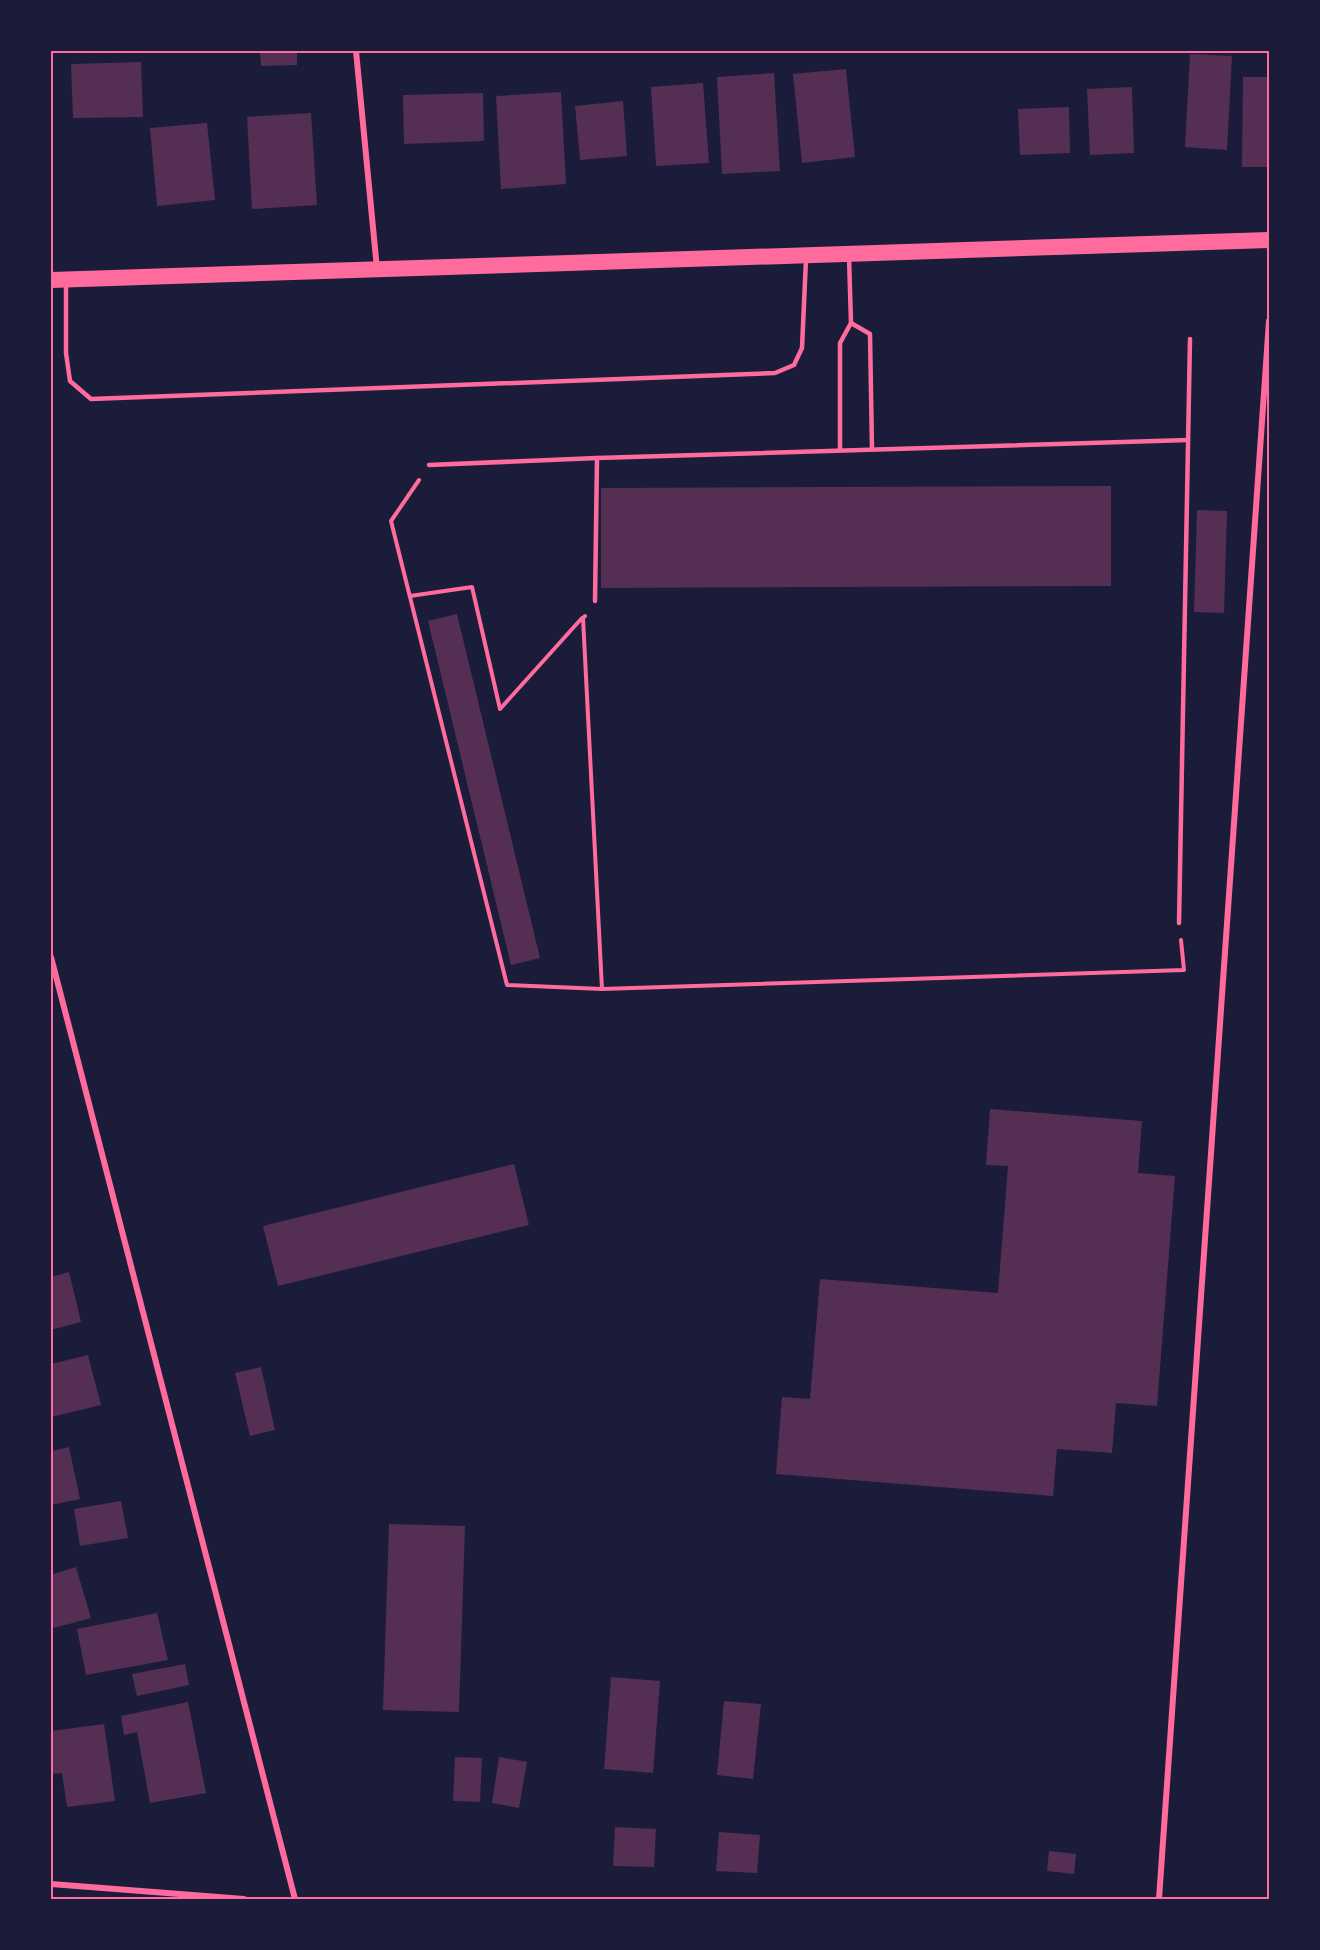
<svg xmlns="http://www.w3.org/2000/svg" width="1320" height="1950" font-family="Georgia,serif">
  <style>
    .building { fill: #542f53 }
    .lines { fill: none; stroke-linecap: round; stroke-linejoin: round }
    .path { stroke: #ff6b9d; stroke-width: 4 }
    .service { stroke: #ff6b9d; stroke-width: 4.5 }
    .minor { stroke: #ff6b9d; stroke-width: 6 }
    .trunk { stroke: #ff6b9d; stroke-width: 16 }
    .neatline { fill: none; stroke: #ff6b9d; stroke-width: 2 }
  </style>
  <rect width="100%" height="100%" fill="#1b1b3a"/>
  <g class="building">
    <polygon points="260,51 297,51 297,65 261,66"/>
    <polygon points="1190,54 1232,56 1227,150 1185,147"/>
    <polygon points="141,62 143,117 73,118 71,64"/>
    <polygon points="846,69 855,157 802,163 793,74"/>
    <polygon points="774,73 780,171 722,174 717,77"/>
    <polygon points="1243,77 1269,77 1269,167 1242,167"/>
    <polygon points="703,83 709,163 656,166 651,87"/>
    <polygon points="1132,87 1134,153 1090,155 1087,89"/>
    <polygon points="561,92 566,184 501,189 496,96"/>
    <polygon points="483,93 484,141 404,144 403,95"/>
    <polygon points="623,101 627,156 580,160 575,106"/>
    <polygon points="1069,107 1070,153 1020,155 1018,109"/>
    <polygon points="311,113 317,205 252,209 247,117"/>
    <polygon points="207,123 215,200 157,206 150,128"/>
    <polygon points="1111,486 1111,586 601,588 601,488"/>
    <polygon points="1197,510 1227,511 1224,613 1194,612"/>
    <polygon points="457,614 540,958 511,965 428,621"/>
    <polygon points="990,1109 1142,1121 1138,1173 1175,1176 1157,1406 1116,1403 1112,1453 1057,1449 1053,1496 776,1474 782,1397 810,1399 820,1279 998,1293 1008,1166 986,1165"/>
    <polygon points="514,1164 529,1225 278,1286 263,1226"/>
    <polygon points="69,1272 81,1322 51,1330 51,1277"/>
    <polygon points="88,1355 101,1405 51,1417 51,1364"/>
    <polygon points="261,1367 275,1430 250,1436 235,1373"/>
    <polygon points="69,1447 80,1499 51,1505 51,1451"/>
    <polygon points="121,1501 128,1538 80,1546 74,1509"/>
    <polygon points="389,1524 465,1526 459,1712 383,1710"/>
    <polygon points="76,1567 91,1618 54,1628 51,1619 51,1575"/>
    <polygon points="157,1613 168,1660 86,1675 77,1629"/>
    <polygon points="185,1664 189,1685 137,1696 132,1674"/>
    <polygon points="611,1677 660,1681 653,1773 604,1769"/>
    <polygon points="724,1701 761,1704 753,1779 717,1775"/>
    <polygon points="188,1702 206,1793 150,1803 137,1732 124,1735 121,1716"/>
    <polygon points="104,1724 115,1801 67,1807 62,1773 51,1774 51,1731"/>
    <polygon points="455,1757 482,1758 480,1802 453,1801"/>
    <polygon points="499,1757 527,1762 519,1808 492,1803"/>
    <polygon points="615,1827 656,1829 654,1867 613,1866"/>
    <polygon points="719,1832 760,1835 757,1873 716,1871"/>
    <polygon points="1049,1851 1076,1854 1074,1874 1047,1871"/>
  </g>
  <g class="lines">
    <g class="path">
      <polyline points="419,480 391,521 507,985 602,989 1184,970 1181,940"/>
      <polyline points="410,596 472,587 500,709 582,618"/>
      <polyline points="585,616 583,618 602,989"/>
    </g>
    <g class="service">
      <polyline points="849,257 851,323"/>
      <polyline points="66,283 66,353 70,381 91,399 775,373 794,365 802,348 806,259"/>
      <polyline points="840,450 840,343 851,323 870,334 872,449"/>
      <polyline points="429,465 597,458"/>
      <polyline points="595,601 597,458 1188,440"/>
      <polyline points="1179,923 1190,339"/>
    </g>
    <g class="minor">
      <polyline points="356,51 377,269"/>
      <polyline points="51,957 295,1899"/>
      <polyline points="51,1884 244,1899"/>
      <polyline points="1159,1899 1269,321"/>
    </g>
    <polyline class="trunk" points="51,280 1269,240"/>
  </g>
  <rect width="1320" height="1950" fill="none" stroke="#1b1b3a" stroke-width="105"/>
  <rect x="52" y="52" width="1216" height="1846" class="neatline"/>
</svg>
